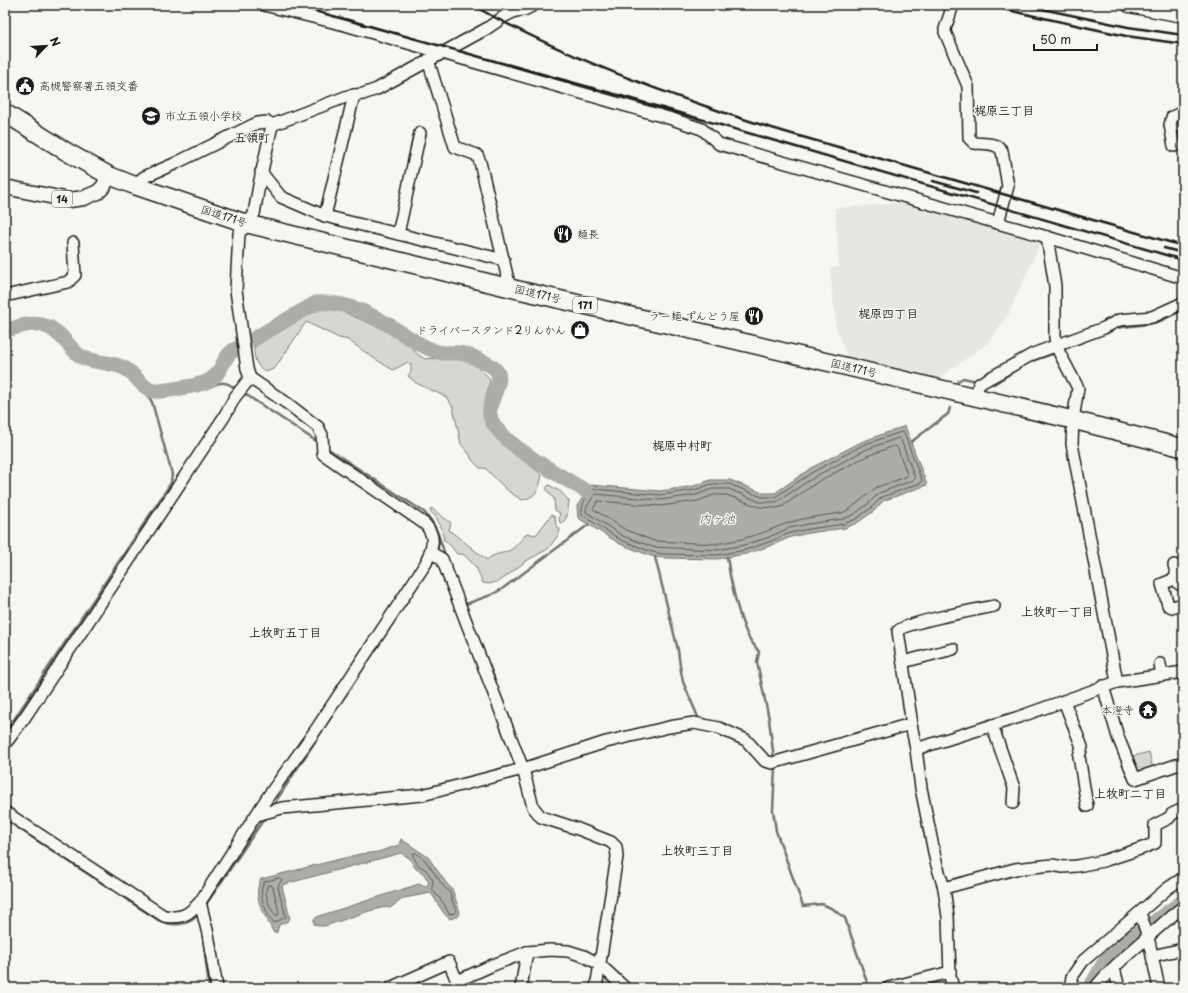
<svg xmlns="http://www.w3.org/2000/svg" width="1188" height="993" font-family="'Playpen Sans','Klee One',sans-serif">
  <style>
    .built { fill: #e6e6e2 }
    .green { fill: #d6d6d2; stroke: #797977 }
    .water { fill: #acaca9; stroke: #727271 }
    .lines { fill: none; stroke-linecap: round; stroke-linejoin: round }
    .shore { stroke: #565654; stroke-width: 1 }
    .stream { stroke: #727271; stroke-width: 2.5 }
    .river { stroke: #acaca9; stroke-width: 15 }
    .minor-casing { stroke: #1c1c1c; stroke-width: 14 }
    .major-casing { stroke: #1c1c1c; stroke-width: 17 }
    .highway-casing { stroke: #1c1c1c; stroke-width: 20 }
    .minor { stroke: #f6f6f2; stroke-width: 11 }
    .major { stroke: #f6f6f2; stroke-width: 14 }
    .highway { stroke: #f6f6f2; stroke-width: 17 }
    .rail { stroke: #1c1c1c; stroke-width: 2.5 }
    .labels { text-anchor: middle; stroke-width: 3; stroke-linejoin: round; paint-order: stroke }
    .shield { fill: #f6f6f2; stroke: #5d5d5c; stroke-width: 1 }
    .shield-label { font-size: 10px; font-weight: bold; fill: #1c1c1c }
    .poi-label { font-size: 11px; fill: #1c1c1c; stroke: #f6f6f2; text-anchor: start }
    .street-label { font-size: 11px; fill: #1c1c1c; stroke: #f6f6f2 }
    .neighbourhood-label { font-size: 12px; font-weight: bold; fill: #1c1c1c; stroke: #f6f6f2 }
    .water-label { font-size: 12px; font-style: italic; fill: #565654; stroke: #f6f6f2 }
  </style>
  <rect width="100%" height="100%" fill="#f6f6f2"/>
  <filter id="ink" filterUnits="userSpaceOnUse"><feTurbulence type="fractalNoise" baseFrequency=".025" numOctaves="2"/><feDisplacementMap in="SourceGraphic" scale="8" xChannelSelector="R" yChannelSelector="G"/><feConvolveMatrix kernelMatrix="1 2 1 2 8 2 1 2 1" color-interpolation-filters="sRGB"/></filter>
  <g filter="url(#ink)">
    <polygon class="built" points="901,203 1041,242 1008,315 988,343 939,378 848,359 836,327 830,268 839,267 835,208"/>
    <g class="green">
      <path d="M 321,306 L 341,311 L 390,332 L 412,347 L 417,354 L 425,359 C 433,358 439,359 447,359 C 450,359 453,357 456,358 C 468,359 484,370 490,380 C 489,388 486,395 485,404 C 483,439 519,455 542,475 C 539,489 537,497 522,500 L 508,491 L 485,468 L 480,468 L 472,460 L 470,455 L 461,444 L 453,407 L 446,397 L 416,383 L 408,376 L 411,371 L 411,365 L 408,362 L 393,370 L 372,357 L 348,340 L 339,338 L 306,322 L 275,368 L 266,372 C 256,366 254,359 254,348 C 264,339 276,335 286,328 C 298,320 308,311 321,306 Z"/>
      <polygon points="549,485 561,492 569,501 567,516 563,523 560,523 559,518 560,513 555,510 554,499 547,490 547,487"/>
      <path d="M 431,508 L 451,523 L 449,530 L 487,560 C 494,553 499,555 508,551 C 516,548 521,539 527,533 L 536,535 L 552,514 L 555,517 L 556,526 L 560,529 L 559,534 L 548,549 L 526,561 L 500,581 L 489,584 L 483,583 L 476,567 L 463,554 L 457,554 L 450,545 L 444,540 L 441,527 L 436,517 L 430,511 Z"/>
      <polygon points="1149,752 1153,769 1137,773 1133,756"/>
    </g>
    <g class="water">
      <polygon points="905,426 927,485 883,501 874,511 857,523 845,528 809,533 791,537 770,546 746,554 717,559 663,558 651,556 620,544 578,518 577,506 591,485 660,491 694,486 710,480 730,480 763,493 775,493 811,468 861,442"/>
      <path d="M 401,839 L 428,857 L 447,884 L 452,889 L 460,912 L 458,916 L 450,919 C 443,915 436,900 431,893 L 404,898 L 390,908 L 385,907 L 369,911 L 325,926 L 319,926 L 314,924 L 314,919 L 319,916 L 419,884 L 426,887 L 429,882 L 423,873 L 416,869 L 409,858 L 401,853 L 285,884 L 282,886 L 290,918 L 288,921 L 279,925 L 277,932 L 274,933 C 270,928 269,921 265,916 C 259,904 254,892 261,879 L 360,854 L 378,852 L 399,845 Z"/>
    </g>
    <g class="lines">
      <g class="shore">
        <path d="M 902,432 L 904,433 L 922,481 L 921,483 L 882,497 L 871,508 L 856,519 L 844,524 L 809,529 L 790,533 L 769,542 L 745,550 L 717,555 L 663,554 L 652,552 L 621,540 L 582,515 C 581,505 586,495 593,489 L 660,495 L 695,490 L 711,484 L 729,484 L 762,497 L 775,497 L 813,472 L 863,445 Z"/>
        <polygon points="899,438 901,440 915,478 914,480 879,493 868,504 853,515 843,519 808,524 789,528 767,538 744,545 717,550 653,547 623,536 586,512 586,508 595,494 660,500 696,495 712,489 729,489 760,502 776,502 816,476 865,450"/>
        <polygon points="895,446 897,447 907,474 906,477 877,487 850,509 842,513 807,518 787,523 765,532 742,539 716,544 654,541 626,530 593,509 598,501 660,506 698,501 713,495 727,495 759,507 777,508 783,506 819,481 867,456"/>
        <polygon points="416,853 425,860 444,887 449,891 456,911 455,913 449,914 444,904 432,889 433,880 426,870 418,865 413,856 413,854"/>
        <path d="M 280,878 L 282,880 L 279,884 L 278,887 L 286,917 L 274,923 C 266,914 257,893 264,882 Z"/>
        <path d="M 271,885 L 273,887 L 279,913 L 277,916 C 270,911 264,895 267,886 Z"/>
      </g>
      <g class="stream">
        <polyline points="1115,328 1149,324 1160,321 1183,310"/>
        <path d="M 5,336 C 35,326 42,324 64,348 C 70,354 75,360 83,364 C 96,369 112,367 124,375 C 136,382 141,395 155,397 C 166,398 198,391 209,387 C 213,386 217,383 221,383 C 227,382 232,386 237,390"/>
        <polyline points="1062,350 1100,335"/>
        <polyline points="1032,361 1055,353"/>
        <polyline points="958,381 963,378 977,381"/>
        <polyline points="988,383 994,384 1022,366"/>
        <polyline points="242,392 319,443"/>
        <polyline points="911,442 948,414 950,408"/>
        <path d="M 327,448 L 424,512 C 438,526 439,539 446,557"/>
        <polyline points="437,552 439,541"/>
        <polyline points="655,557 678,650 680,666 683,682 698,717"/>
        <path d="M 727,557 C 730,579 738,616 748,636 C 751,642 756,647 759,652 L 757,662 L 769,719 L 774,759"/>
        <polyline points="463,605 491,595 502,589 588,525"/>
        <polyline points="5,733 171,483 172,474 152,402 147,394"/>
        <polyline points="775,766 773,810 776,831 802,903 803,906 822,904 833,909 845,918 869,988"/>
        <polyline points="272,807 435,559"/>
        <path d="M 15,826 L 158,920 C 172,926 189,927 199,913"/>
        <polyline points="205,906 266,816"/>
        <polyline points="203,937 209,988"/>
      </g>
      <g class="river">
        <path d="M 5,331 C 24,324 43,319 59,334 C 66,341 72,350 80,356 C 93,364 111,361 124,368 C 134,373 138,382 147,388 C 150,390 152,391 155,391 C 161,392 200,385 206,382 C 221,375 220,365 229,354 C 231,352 234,350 236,349 L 316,303 C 348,300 377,317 403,334 C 414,341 426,349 438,352 C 445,354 453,352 459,353 C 468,354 489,363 495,369 C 507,381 487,399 490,415 C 494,441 563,477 586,491"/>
        <polyline points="1090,988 1104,963 1123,944 1182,902"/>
      </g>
      <defs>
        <g id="minor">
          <polyline points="264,5 345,25 672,119 702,129 719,144 1047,237 1183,278"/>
          <path d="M 953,5 L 945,29 L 945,32 L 968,86 L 969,138 L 974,143 C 983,144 997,142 1002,151 L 1008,186 L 998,223"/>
          <polyline points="428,60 455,147 477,155 480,162 510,288"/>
          <polyline points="354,95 325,216 504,260"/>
          <polyline points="272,125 348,96 363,94 377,89 486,29 505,16 515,11 524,10 534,5"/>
          <polyline points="1174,146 1170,125 1172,117 1183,112"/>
          <polyline points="261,172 281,197 325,216"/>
          <polyline points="136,186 139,181 144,177 174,164 257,123 268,122 272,125"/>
          <polyline points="398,234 420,133"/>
          <polyline points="1047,237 1055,286 1055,338 1059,352 1078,388 1073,420 1072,444 1117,682"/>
          <polyline points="5,296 68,282 75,275 73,243"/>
          <polyline points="975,397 979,384 1033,354 1104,328 1119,320 1152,317 1183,303"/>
          <polyline points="430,552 442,559 523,769 533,807 541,817 578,829 611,842 616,847 617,857 596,988"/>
          <polyline points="1174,565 1179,584"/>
          <polyline points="1177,578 1162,584 1168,605 1172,607 1183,604"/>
          <polyline points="903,662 953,649"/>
          <polyline points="1160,664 1162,675"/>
          <polyline points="1103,686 1118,737 1135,779 1182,763 1183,766"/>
          <polyline points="1064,701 1082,747 1079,756 1087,806"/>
          <polyline points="992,725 1014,788 1013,803"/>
          <polyline points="5,744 25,717 224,417 235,397 250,378"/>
          <polyline points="916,749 1016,718 1117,682 1183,672"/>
          <path d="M 5,812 L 164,916 C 182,919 188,915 200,902 L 267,798 L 315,731 L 426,563 C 432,547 437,538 425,524 L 323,454 L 322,435 L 318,427 L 288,404 L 250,378 L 247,369 L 236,290 L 239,233 L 248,224 L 254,214 L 259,185 L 272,125"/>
          <polyline points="257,815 282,808 422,795 523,769 606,742 669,727 694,723 719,728 746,740 765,761 772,763 911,724"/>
          <polyline points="944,888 1015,869 1052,865 1063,867 1077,866 1103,861 1143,848 1155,843 1155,825 1169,818 1172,814 1183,809"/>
          <polyline points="200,902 208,934 217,988"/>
          <polyline points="1140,913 1148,937 1159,988"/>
          <polyline points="1152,956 1183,949"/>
          <polyline points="1114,968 1119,988"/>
          <polyline points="390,988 449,962 457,981 493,965 527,952 550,950 568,951 584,956 599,964 625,988"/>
          <polyline points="521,988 527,952"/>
          <polyline points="888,988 950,972"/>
          <path d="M 953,988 L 950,976 L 948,917 L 944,888 L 936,862 L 921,788 L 916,749 L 911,724 L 911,718 L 898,631 C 904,623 979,609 994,606"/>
          <polyline points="1070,988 1072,977 1083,961 1168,888 1183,878"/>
          <path d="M 1095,988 C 1108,971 1125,957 1141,943 C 1155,931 1168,918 1183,907"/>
        </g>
        <g id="major">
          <polyline points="1129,5 1183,15"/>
          <polyline points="5,187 69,200 84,198 98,192 104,186 108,175"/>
        </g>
        <polyline id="highway" points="5,113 67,152 108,175 136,186 248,224 510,288 679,327 1073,420 1183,448"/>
      </defs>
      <use href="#minor" class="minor-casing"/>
      <use href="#major" class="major-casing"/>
      <use href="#highway" class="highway-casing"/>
      <use href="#minor" class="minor"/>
      <use href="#major" class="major"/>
      <use href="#highway" class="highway"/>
      <g class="rail">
        <polyline points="293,5 618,95 1183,260"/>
        <path d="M 472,5 C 547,47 627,80 708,107 C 761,126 816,141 871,156 C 975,187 1079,217 1183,246"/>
        <polyline points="984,5 1126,36 1183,44"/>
        <polyline points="1023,5 1128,27 1183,35"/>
        <polyline points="933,181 976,193"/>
        <polyline points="1164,248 1183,253"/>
      </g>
    </g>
  </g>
  <defs>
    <symbol id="civic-disc" viewBox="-11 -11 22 22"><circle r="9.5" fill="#1c1c1c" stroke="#f6f6f2"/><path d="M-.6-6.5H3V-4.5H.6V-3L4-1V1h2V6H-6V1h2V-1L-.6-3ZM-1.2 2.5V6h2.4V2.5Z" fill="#fff"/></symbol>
    <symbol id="school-disc" viewBox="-11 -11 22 22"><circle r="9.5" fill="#1c1c1c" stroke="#f6f6f2"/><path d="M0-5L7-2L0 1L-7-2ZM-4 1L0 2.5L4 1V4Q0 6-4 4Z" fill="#fff"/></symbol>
    <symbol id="restaurant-disc" viewBox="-11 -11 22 22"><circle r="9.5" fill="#1c1c1c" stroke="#f6f6f2"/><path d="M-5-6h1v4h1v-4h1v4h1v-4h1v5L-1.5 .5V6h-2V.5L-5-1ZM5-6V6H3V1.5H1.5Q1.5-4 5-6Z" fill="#fff"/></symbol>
    <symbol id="shop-disc" viewBox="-11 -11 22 22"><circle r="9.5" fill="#1c1c1c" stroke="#f6f6f2"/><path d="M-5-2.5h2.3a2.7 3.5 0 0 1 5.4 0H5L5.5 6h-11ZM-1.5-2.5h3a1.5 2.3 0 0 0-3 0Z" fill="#fff"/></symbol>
    <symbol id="temple-disc" viewBox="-11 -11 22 22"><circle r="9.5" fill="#1c1c1c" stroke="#f6f6f2"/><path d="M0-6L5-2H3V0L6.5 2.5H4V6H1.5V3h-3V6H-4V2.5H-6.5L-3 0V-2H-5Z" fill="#fff"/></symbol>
  </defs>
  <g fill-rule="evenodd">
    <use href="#civic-disc" x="14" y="75" width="22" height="22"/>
    <use href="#school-disc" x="140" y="105" width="22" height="22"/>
    <use href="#restaurant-disc" x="552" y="223" width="22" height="22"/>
    <use href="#restaurant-disc" x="743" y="305" width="22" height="22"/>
    <use href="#shop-disc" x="569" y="319" width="22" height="22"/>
    <use href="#temple-disc" x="1137" y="699" width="22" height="22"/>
  </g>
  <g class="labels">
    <g class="shield">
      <rect x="52" y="191" width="20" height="16" rx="3"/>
      <rect x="573" y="297" width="24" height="16" rx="3"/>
    </g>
    <g class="shield-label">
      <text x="62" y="203">14</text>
      <text x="585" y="309">171</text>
    </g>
    <g class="poi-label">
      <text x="39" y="90">高槻警察署五領交番</text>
      <text x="165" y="120">市立五領小学校</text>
      <text x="577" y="238">麺長</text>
      <text x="740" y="320" text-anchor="end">ラー麺 ずんどう屋</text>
      <text x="566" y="334" text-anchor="end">ドライバースタンド2りんかん</text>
      <text x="1134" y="714" text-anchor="end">本澄寺</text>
    </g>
    <g class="street-label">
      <text transform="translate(224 216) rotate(18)" y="4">国道171号</text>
      <text transform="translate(538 294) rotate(13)" y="4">国道171号</text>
      <text transform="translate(854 368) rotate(13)" y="4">国道171号</text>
    </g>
    <g class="neighbourhood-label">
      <text x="1004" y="115">梶原三丁目</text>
      <text x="252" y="142">五領町</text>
      <text x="888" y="318">梶原四丁目</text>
      <text x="682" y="450">梶原中村町</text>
      <text x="1057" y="616">上牧町一丁目</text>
      <text x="285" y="637">上牧町五丁目</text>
      <text x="1130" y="798">上牧町二丁目</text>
      <text x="697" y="855">上牧町三丁目</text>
    </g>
    <g class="water-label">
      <text x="717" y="523">内ヶ池</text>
    </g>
  </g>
  <rect width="1188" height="993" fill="none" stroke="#f6f6f2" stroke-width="20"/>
  <rect x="10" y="10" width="1168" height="973" fill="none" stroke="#1c1c1c" stroke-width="1.5" filter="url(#ink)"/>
  <g transform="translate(46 46) rotate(65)" stroke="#f6f6f2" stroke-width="3" paint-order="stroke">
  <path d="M0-3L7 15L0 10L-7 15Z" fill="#1c1c1c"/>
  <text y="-6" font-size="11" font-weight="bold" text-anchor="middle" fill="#1c1c1c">N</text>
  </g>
  <path d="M1034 44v6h63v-6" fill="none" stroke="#1c1c1c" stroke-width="2"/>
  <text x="1040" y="44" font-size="12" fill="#1c1c1c" stroke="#f6f6f2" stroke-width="3" paint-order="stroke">50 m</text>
</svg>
